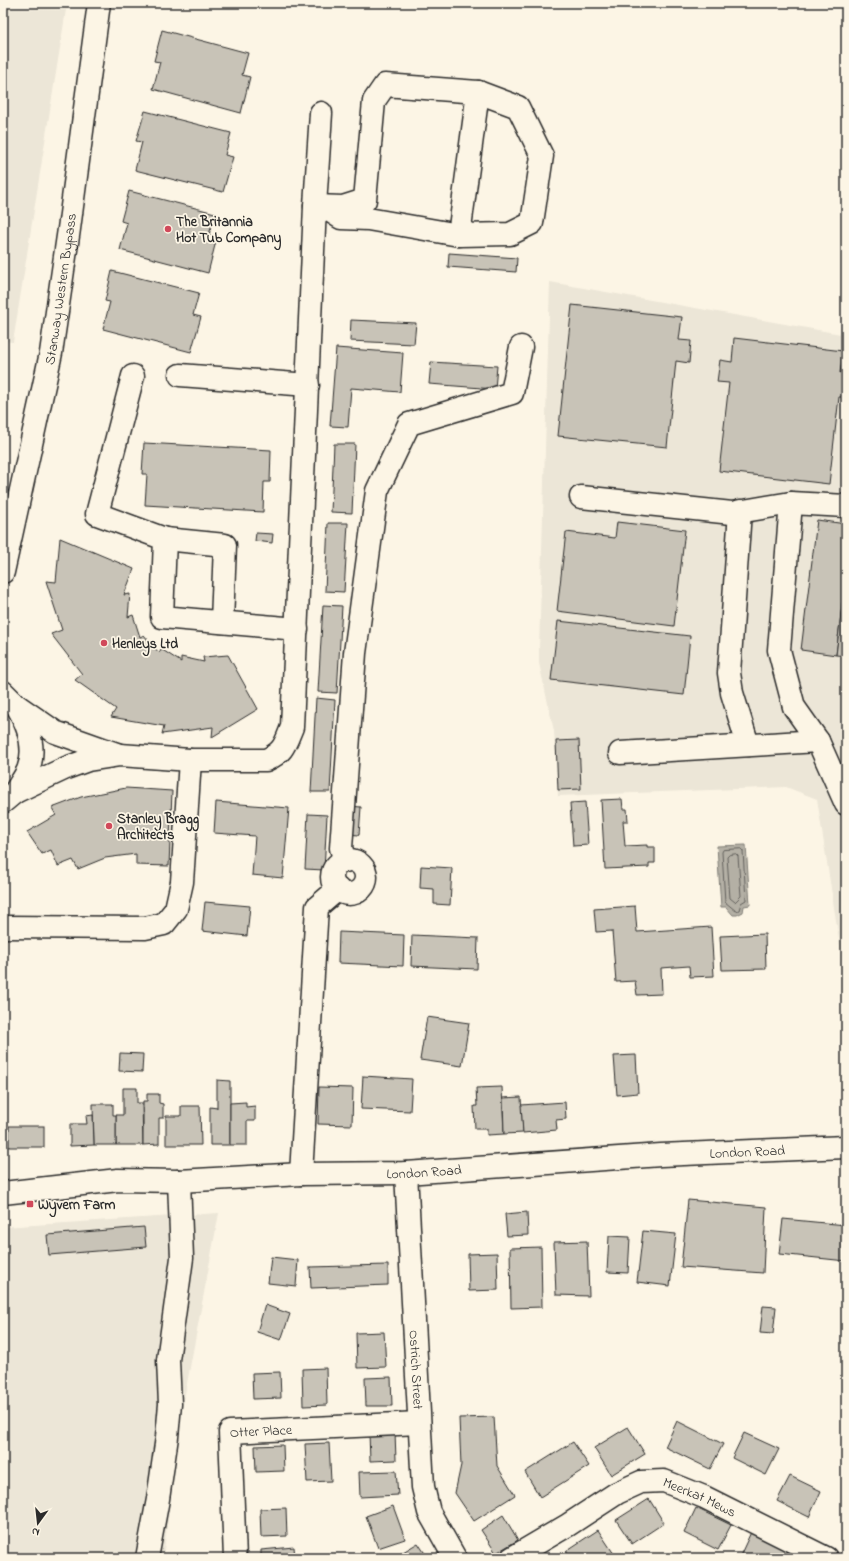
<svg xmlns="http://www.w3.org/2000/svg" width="849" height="1561" font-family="'Indie Flower',sans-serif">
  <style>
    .built { fill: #ece6d7 }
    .water { fill: #b4b0a5; stroke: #7d7b74 }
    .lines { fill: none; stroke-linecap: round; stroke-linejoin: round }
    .shore { stroke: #62605c; stroke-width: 1 }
    .building { fill: #c8c3b7; stroke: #2b2b2b }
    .minor-casing { stroke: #2b2b2b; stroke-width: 25 }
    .major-casing { stroke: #2b2b2b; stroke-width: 25 }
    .minor { stroke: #fcf5e5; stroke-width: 22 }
    .major { stroke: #fcf5e5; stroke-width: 22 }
    .poi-dot { fill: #d1495b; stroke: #fcf5e5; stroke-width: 1.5 }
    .labels { text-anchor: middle; stroke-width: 3.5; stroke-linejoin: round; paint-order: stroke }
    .poi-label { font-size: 14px; font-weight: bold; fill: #2b2b2b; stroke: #fcf5e5; text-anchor: start }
    .street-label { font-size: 14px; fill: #2b2b2b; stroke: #fcf5e5 }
  </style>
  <rect width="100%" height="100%" fill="#fcf5e5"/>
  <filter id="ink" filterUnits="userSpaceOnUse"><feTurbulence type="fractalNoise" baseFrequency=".025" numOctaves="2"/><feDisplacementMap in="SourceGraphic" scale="8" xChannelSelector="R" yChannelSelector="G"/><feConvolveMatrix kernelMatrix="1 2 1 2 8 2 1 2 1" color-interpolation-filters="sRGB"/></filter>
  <g filter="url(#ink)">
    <g class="built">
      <polygon points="3,9 66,10 13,342 3,341"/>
      <polygon points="550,282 846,335 846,984 817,799 786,787 558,796 554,731 539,663 539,650"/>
      <polygon points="219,1213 182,1410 163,1558 3,1558 3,1227"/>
    </g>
    <polygon class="water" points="746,845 750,905 744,906 743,912 737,915 733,915 726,907 721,907 717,846"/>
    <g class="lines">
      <g class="shore">
        <polygon points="741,849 743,851 746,900 741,903 739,910 736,911 725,902 722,852 723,850"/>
        <polygon points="736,854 738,856 741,896 735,902 730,898 727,857 729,855"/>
      </g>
    </g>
    <g class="building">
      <polygon points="162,30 248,53 242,75 250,77 241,113 153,89 160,62 154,61"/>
      <polygon points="145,111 231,133 225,155 233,157 223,192 135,170 142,142 136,141"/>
      <polygon points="129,191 215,213 209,235 217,237 208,273 120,250 127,223 121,221"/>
      <polygon points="449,253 517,258 516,272 448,267"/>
      <polygon points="112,271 199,293 193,315 201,317 191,352 103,329 110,302 105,301"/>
      <polygon points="572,305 682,317 679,340 691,341 689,363 676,361 667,447 558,436"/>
      <polygon points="351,320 416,323 414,344 350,341"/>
      <polygon points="734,338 843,351 840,373 846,374 846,397 839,397 829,484 719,471 729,383 717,382 720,360 732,362"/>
      <polygon points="336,348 403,353 400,392 351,388 348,427 330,426"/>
      <polygon points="431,362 497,366 495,389 429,384"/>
      <polygon points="144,443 271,450 270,482 264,482 263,512 145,505 147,474 142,474"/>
      <polygon points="334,444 355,444 352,513 331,512"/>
      <polygon points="817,520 846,524 846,573 836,655 801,650"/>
      <polygon points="617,522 685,530 674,626 557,611 566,532 615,538"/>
      <polygon points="328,523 348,523 344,592 325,591"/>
      <polygon points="256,533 273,534 272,543 255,541"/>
      <polygon points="60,538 134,569 124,595 130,594 128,617 133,615 140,637 144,635 159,653 161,649 181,662 181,657 204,662 203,657 228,655 258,709 212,737 213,727 162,734 164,726 111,717 116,709 75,680 82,674 51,634 62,630 46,581 56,582"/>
      <polygon points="846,573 846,656 836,655"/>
      <polygon points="323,605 342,606 337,693 318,692"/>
      <polygon points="558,621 690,636 684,695 551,680"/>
      <polygon points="316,698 335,700 330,792 311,792"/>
      <polygon points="579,740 581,789 558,790 556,741"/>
      <polygon points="126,788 172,791 169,866 136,865 136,854 105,858 78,869 73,860 58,866 51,850 42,854 27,832 56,815 52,808 81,797"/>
      <polygon points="622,799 623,809 627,809 628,821 623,821 625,846 647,845 647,847 655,847 655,863 649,863 649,867 605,869 601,800"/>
      <polygon points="216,802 289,808 283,878 252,875 255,836 214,833"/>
      <polygon points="585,802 588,845 573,846 570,803"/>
      <polygon points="349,806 361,807 359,835 346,834"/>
      <polygon points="308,814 327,815 324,870 305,869"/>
      <polygon points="421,866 452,868 450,905 434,904 434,889 420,888"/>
      <polygon points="205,902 250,906 247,936 202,931"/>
      <polygon points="635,906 637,932 711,927 714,976 690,977 689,966 661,968 662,994 637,995 635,981 616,982 612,931 596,932 594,909"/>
      <polygon points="339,932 404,935 403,966 338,963"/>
      <polygon points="765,934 766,969 722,970 720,936"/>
      <polygon points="412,935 478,938 477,969 411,966"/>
      <polygon points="427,1017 469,1023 462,1066 420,1060"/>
      <polygon points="120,1053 143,1054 142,1072 119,1071"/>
      <polygon points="636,1055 638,1093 617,1095 614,1056"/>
      <polygon points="363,1076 412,1079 410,1111 361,1109"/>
      <polygon points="217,1080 230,1081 230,1145 210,1145 210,1107 217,1108"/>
      <polygon points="319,1087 353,1088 352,1125 318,1124"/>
      <polygon points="502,1087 504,1134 487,1135 487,1129 475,1129 474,1106 477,1106 476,1088"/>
      <polygon points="123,1088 137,1088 137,1103 142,1103 143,1145 116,1145 116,1115 123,1115"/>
      <polygon points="147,1094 159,1094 159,1103 163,1104 163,1118 159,1118 159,1144 143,1145 143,1101 147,1101"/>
      <polygon points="521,1097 523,1133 504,1134 503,1098"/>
      <polygon points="246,1102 246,1107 255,1106 255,1121 247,1121 247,1145 230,1145 230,1103"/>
      <polygon points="565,1102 566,1119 556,1120 557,1130 523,1133 521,1105"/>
      <polygon points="93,1104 113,1104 113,1115 116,1115 116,1145 94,1145"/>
      <polygon points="181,1106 200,1106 201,1145 166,1145 166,1116 181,1116"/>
      <polygon points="93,1115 94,1145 70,1146 70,1124 87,1124 86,1116"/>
      <rect x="9" y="1126" width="35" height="21"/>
      <polygon points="688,1200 766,1207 763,1273 681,1267"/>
      <polygon points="527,1212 528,1235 507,1236 505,1214"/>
      <polygon points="783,1219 846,1225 846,1261 779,1254"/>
      <polygon points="144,1227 146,1247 49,1255 47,1235"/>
      <polygon points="643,1231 676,1234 670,1286 637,1282"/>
      <polygon points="609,1236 630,1237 628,1273 607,1272"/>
      <polygon points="587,1241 589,1296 556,1295 554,1242"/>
      <polygon points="541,1247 542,1307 511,1308 510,1248"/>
      <polygon points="497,1253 498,1290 469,1291 468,1254"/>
      <polygon points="271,1257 298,1260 296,1286 268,1283"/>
      <polygon points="388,1265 388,1285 311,1288 310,1267"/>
      <polygon points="265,1305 290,1314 281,1340 257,1332"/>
      <polygon points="763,1306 776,1307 773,1334 760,1333"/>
      <polygon points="384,1332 386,1367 357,1368 356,1333"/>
      <polygon points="326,1368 327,1405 303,1406 302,1369"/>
      <polygon points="280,1372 281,1398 253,1399 252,1373"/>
      <polygon points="391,1377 392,1406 366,1406 365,1378"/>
      <polygon points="494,1417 497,1466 515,1495 474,1521 455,1493 461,1465 459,1418"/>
      <polygon points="677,1421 723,1444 710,1469 665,1447"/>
      <polygon points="628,1427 645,1454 611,1475 594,1448"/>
      <polygon points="395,1432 396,1460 370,1461 369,1433"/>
      <polygon points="744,1433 779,1449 766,1475 732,1458"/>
      <polygon points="573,1442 589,1466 540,1497 525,1472"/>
      <polygon points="329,1443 331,1481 307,1482 305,1444"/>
      <polygon points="283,1445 284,1471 256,1472 255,1446"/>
      <polygon points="396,1471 398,1495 360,1497 359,1472"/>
      <polygon points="790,1476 821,1491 809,1517 777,1501"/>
      <polygon points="649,1499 664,1523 632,1544 616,1520"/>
      <polygon points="393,1506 405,1539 378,1548 366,1516"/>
      <polygon points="286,1508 287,1536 261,1537 260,1509"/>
      <polygon points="696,1508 731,1525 718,1550 684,1533"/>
      <polygon points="503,1515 518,1540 496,1553 481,1530"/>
      <polygon points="598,1530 614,1554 608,1558 570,1558 566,1551"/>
      <polygon points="752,1530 789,1548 784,1558 739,1558"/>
      <polygon points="418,1543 428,1558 393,1558"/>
      <polygon points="294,1547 295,1558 261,1558 261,1550"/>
    </g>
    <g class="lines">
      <defs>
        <g id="minor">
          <polyline points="315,206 343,207 365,200 374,101 385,85 478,92 518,107 542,156 532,223 510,234 459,235 368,219 341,218 324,207"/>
          <polyline points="459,235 478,92"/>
          <polyline points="180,375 308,385"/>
          <polyline points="133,376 97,514 165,539 162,617 297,629"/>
          <polyline points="581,497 732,513 791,503 846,506"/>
          <polyline points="791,503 779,650 794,707 818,741 846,804"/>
          <polyline points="740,511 729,673 732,693 748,745"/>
          <polyline points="165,539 225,545 222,622"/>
          <path id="s1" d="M 3,572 L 51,353 L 69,229 L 99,3"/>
          <polyline points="3,692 16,705 55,732 117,754"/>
          <polyline points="620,753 818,741"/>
          <path d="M 15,792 C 19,785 25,777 28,770 C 37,748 28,725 17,706"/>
          <path d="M 3,802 L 15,792 L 66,768 L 88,760 L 120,755 L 190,760 L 266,760 C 284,752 285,744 292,727 L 315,206 L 321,113"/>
          <circle cx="349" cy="877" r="17"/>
          <polyline points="345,861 341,848 355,653 377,491 409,424 512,393 521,347"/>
          <polyline points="3,927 145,928 164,924 176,909 182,882 190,760"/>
          <path id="s2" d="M 406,1173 L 423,1487 L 429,1512 L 455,1558"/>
          <polyline points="301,1174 317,907 338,889"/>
          <polyline points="147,1558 158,1499 167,1437 170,1404 168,1360 182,1258 179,1181"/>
          <path id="s3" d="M 235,1558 L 230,1432 L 419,1423"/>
          <path id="s4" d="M 512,1558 L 568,1525 L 617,1493 L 641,1482 L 664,1481 L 704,1497 L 826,1558"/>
        </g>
        <g id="major">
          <path id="s5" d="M 3,1193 L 118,1180 L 179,1181 L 301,1174 L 406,1173 L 661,1155 L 846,1147"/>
        </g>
      </defs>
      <use href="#minor" class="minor-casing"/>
      <use href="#major" class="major-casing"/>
      <use href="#minor" class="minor"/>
      <use href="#major" class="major"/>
    </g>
  </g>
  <g class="poi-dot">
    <circle cx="168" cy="229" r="4"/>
    <circle cx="104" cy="643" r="4"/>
    <circle cx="109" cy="826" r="4"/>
    <rect x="26" y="1200" width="8" height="8" rx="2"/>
  </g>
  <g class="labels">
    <g class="poi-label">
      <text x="176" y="226">The Britannia<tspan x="176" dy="16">Hot Tub Company</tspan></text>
      <text x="112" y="648">Henleys Ltd</text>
      <text x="117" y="823">Stanley Bragg<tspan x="117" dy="16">Architects</tspan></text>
      <text x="38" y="1209">Wyvern Farm</text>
    </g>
    <g class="street-label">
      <text dy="5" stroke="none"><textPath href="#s1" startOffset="289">Stanway Western Bypass</textPath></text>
      <text dy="5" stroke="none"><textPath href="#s5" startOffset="746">London Road</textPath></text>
      <text dy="5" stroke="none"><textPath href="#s5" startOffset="422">London Road</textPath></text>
      <text dy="5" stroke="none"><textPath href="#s2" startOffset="197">Ostrich Street</textPath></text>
      <text dy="5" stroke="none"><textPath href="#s3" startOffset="157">Otter Place</textPath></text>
      <text dy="5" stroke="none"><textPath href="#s4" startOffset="212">Meerkat Mews</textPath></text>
    </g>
  </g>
  <rect width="849" height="1561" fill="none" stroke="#fcf5e5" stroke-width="16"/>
  <rect x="8" y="8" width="833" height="1545" fill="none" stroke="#2b2b2b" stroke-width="1.5" filter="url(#ink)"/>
  <g transform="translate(38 1523) rotate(195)" stroke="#fcf5e5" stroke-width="3" paint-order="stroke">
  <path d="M0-3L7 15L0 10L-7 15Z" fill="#2b2b2b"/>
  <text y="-6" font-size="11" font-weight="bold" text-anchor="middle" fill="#2b2b2b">N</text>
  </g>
</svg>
